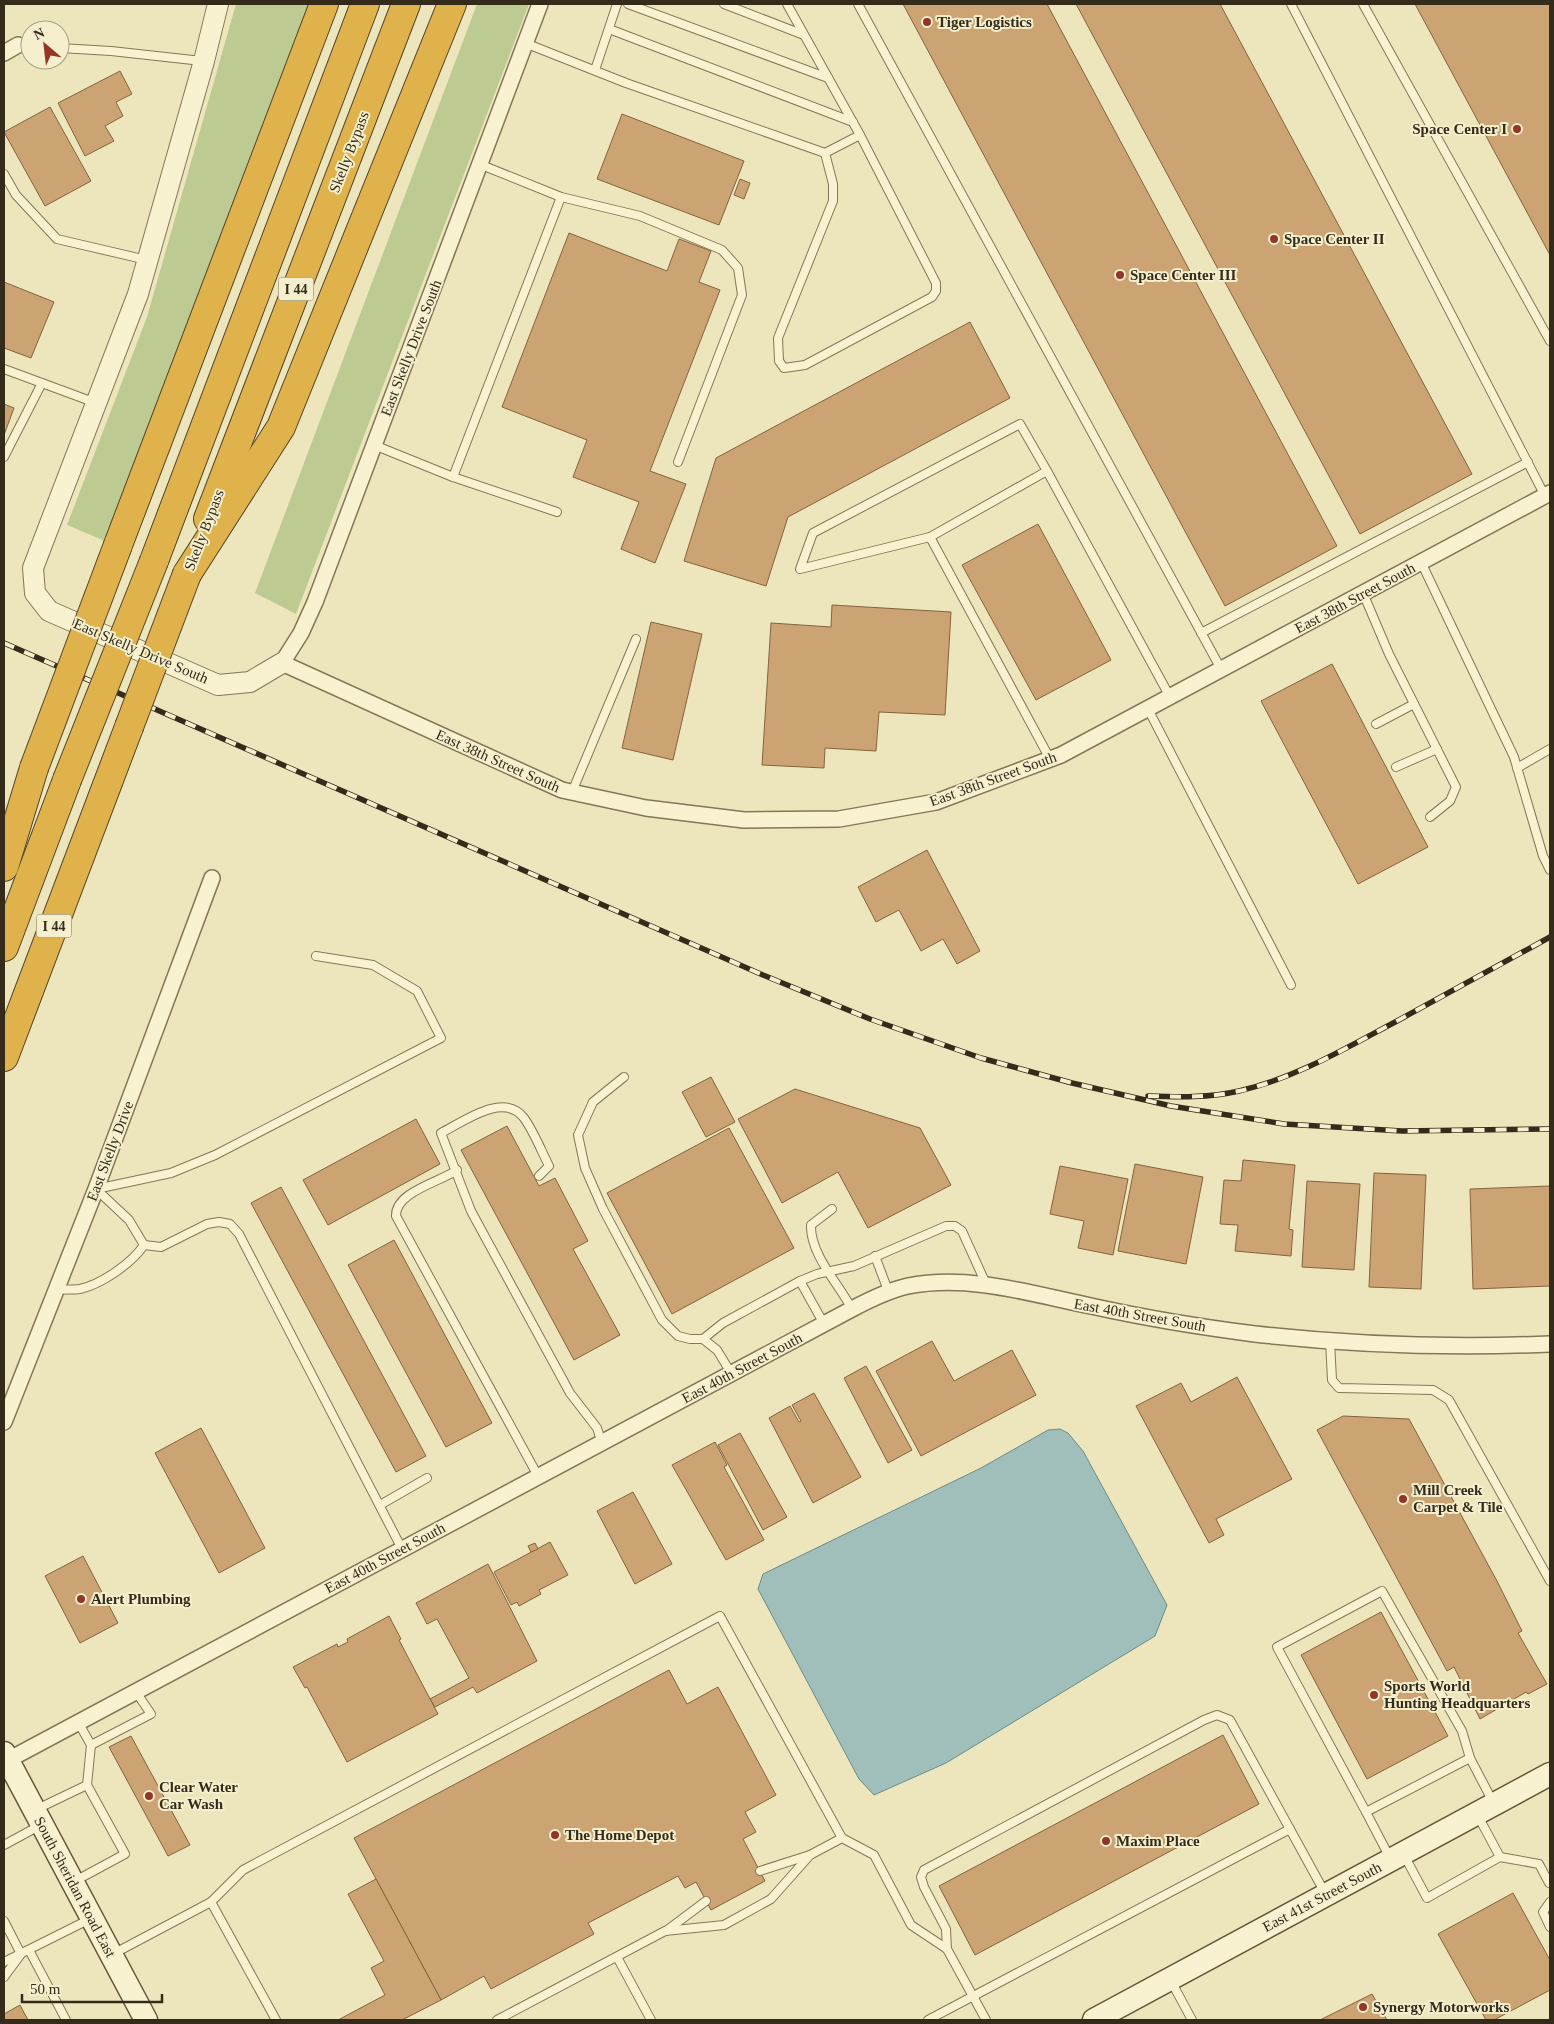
<svg xmlns="http://www.w3.org/2000/svg" width="1554" height="2024" font-family="Georgia,serif">
  <style>
    .green { fill: #bdcb92 }
    .water { fill: #a1bfba; stroke: #698c88 }
    .building { fill: #cca473; stroke: #84633c }
    .lines { fill: none; stroke-linecap: round; stroke-linejoin: round }
    .service-casing { stroke: #857657; stroke-width: 10 }
    .minor-casing { stroke: #857657; stroke-width: 18 }
    .tertiary-casing { stroke: #857657; stroke-width: 22 }
    .secondary-casing { stroke: #67573a; stroke-width: 25 }
    .motorway-casing { stroke: #53432b; stroke-width: 30 }
    .service { stroke: #f9f2d0; stroke-width: 8 }
    .minor { stroke: #f9f2d0; stroke-width: 15 }
    .tertiary { stroke: #f9f2d0; stroke-width: 20 }
    .secondary { stroke: #f9f2d0; stroke-width: 22 }
    .motorway { stroke: #dfb24c; stroke-width: 28 }
    .rail-casing { stroke: #352b1b; stroke-width: 5.5 }
    .rail { stroke: #f5efcd; stroke-width: 4; stroke-dasharray: 11; stroke-linecap: butt }
    .motorway-bridge-casing { stroke: #53432b; stroke-width: 30; stroke-linecap: butt }
    .motorway-bridge { stroke: #dfb24c; stroke-width: 28 }
    .poi-dot { fill: #943527; stroke: #f5efcd; stroke-width: 2 }
    .labels { text-anchor: middle; stroke-width: 4; stroke-linejoin: round; paint-order: stroke }
    .shield { fill: #f5efcd; stroke: #6f6650; stroke-width: 1 }
    .shield-label { font-size: 14px; font-weight: bold; fill: #352b1b }
    .poi-label { font-size: 15px; font-weight: bold; fill: #352b1b; stroke: #f5efcd; text-anchor: start }
    .street-label { font-size: 15px; fill: #352b1b; stroke: #f5efcd }
  </style>
  <rect width="100%" height="100%" fill="#ede6bd"/>
  <g class="green">
    <polygon points="236,4 310,4 105,541 67,525 147,317"/>
    <polygon points="477,4 529,4 296,614 255,593"/>
  </g>
  <polygon class="water" points="1060,1429 1068,1433 1083,1451 1167,1605 1155,1636 946,1763 874,1795 859,1779 758,1589 763,1574 981,1468 1048,1430"/>
  <g class="building">
    <polygon points="903,4 1047,4 1337,546 1225,606"/>
    <polygon points="1076,4 1220,4 1472,474 1360,534"/>
    <polygon points="1415,4 1550,4 1550,255"/>
    <polygon points="120,71 132,94 116,102 123,116 105,126 114,141 85,156 58,103"/>
    <polygon points="50,107 91,181 45,206 4,132"/>
    <polygon points="622,114 744,161 719,225 597,179"/>
    <polygon points="740,179 750,183 744,199 734,195"/>
    <polygon points="569,233 667,271 679,239 711,251 699,282 720,290 650,471 686,484 655,563 621,549 639,502 573,477 587,440 502,407"/>
    <polygon points="4,282 54,302 31,358 4,348"/>
    <polygon points="970,322 1010,398 788,517 766,586 684,561 716,458"/>
    <polygon points="4,404 14,408 4,435"/>
    <polygon points="1038,524 1111,660 1036,700 962,565"/>
    <polygon points="832,605 951,612 945,715 879,712 876,751 825,748 824,768 762,765 771,623 831,627"/>
    <polygon points="651,622 702,634 673,760 622,748"/>
    <polygon points="1332,664 1428,847 1358,884 1261,701"/>
    <polygon points="927,850 980,951 957,964 943,939 921,951 899,910 876,922 858,887"/>
    <polygon points="711,1077 735,1122 706,1137 682,1092"/>
    <polygon points="795,1089 920,1128 951,1185 868,1228 838,1172 782,1203 738,1119"/>
    <polygon points="416,1119 440,1164 328,1225 303,1180"/>
    <polygon points="507,1126 539,1186 555,1178 588,1241 573,1249 620,1335 574,1360 461,1150"/>
    <polygon points="729,1128 794,1248 672,1314 607,1193"/>
    <polygon points="1243,1160 1295,1165 1289,1229 1293,1230 1291,1256 1235,1251 1238,1225 1220,1224 1224,1180 1241,1181"/>
    <polygon points="1135,1164 1203,1177 1186,1264 1118,1251"/>
    <polygon points="1060,1166 1128,1179 1113,1255 1078,1248 1084,1221 1050,1214"/>
    <polygon points="1374,1173 1426,1175 1421,1289 1369,1287"/>
    <polygon points="1307,1181 1360,1184 1354,1270 1302,1267"/>
    <polygon points="1550,1186 1550,1286 1473,1289 1470,1189"/>
    <polygon points="281,1187 426,1456 396,1472 251,1203"/>
    <polygon points="394,1240 492,1423 446,1447 348,1265"/>
    <polygon points="932,1341 954,1381 1012,1350 1036,1395 921,1456 876,1371"/>
    <polygon points="866,1366 912,1450 888,1463 844,1378"/>
    <polygon points="1237,1377 1292,1479 1216,1519 1224,1535 1209,1543 1136,1406 1181,1383 1191,1402"/>
    <polygon points="814,1393 861,1477 813,1503 769,1418 790,1406 799,1422 801,1421 792,1405"/>
    <polygon points="1343,1416 1409,1419 1497,1581 1522,1631 1518,1633 1547,1684 1528,1694 1526,1692 1480,1719 1454,1667 1447,1671 1317,1430"/>
    <polygon points="201,1428 265,1548 219,1573 155,1453"/>
    <polygon points="740,1433 787,1517 763,1530 718,1445"/>
    <polygon points="715,1442 727,1465 724,1467 764,1540 726,1560 672,1465"/>
    <polygon points="633,1492 672,1564 635,1584 597,1511"/>
    <polygon points="550,1542 568,1575 539,1590 541,1594 519,1606 517,1602 511,1605 494,1572"/>
    <polygon points="535,1543 538,1549 531,1552 528,1546"/>
    <polygon points="83,1556 118,1623 80,1643 45,1576"/>
    <polygon points="488,1564 537,1661 477,1693 473,1687 435,1707 430,1699 469,1678 437,1619 427,1624 416,1603"/>
    <polygon points="1381,1612 1448,1736 1367,1779 1301,1655"/>
    <polygon points="389,1616 401,1639 399,1640 438,1714 347,1762 307,1687 305,1688 293,1667 337,1644 338,1647 348,1642 347,1639"/>
    <polygon points="669,1670 687,1704 718,1687 776,1795 745,1812 756,1832 743,1839 765,1881 711,1910 696,1882 685,1888 678,1876 588,1923 594,1934 491,1989 484,1976 441,2000 354,1838"/>
    <polygon points="1223,1735 1259,1804 975,1955 939,1886"/>
    <polygon points="131,1736 190,1845 168,1856 109,1747"/>
    <polygon points="376,1879 441,2000 402,2020 338,2020 385,1995 371,1968 384,1961 348,1894"/>
    <polygon points="1513,1893 1550,1960 1550,1990 1494,2020 1486,2020 1438,1934"/>
    <polygon points="1372,1994 1387,2020 1320,2020"/>
    <polygon points="20,2005 28,2020 4,2020 4,2014"/>
  </g>
  <g class="lines">
    <defs>
      <g id="service">
        <polyline points="628,4 828,78"/>
        <polyline points="724,4 804,35"/>
        <polyline points="858,4 1221,669"/>
        <polyline points="1291,4 1545,496"/>
        <polyline points="1363,4 1550,341"/>
        <polyline points="609,29 853,122"/>
        <polyline points="525,43 626,83 825,153 860,135 787,4"/>
        <polyline points="60,48 111,51 202,61"/>
        <polyline points="595,70 617,4"/>
        <polyline points="825,153 833,184 833,201 778,338 779,361 784,368 805,365 932,297 936,291 936,283 860,135"/>
        <polyline points="479,164 561,197 640,216 722,250 738,268 742,295 678,462"/>
        <polyline points="4,174 16,195 57,239 147,260"/>
        <polyline points="4,369 96,403"/>
        <polyline points="374,445 453,477 557,512"/>
        <polyline points="4,457 42,383"/>
        <polyline points="453,477 561,197"/>
        <polyline points="930,537 800,569 813,533 1020,424 1047,471"/>
        <polyline points="1421,562 1514,757 1543,856 1550,870"/>
        <polyline points="1363,593 1389,654 1456,787 1450,801 1430,817"/>
        <polyline points="1201,633 1528,462"/>
        <polyline points="1148,709 1291,985"/>
        <polyline points="1376,724 1414,704"/>
        <polyline points="1050,759 930,537 1047,471 1170,697"/>
        <polyline points="1396,767 1437,749"/>
        <polyline points="1517,768 1550,749"/>
        <polyline points="572,792 636,639"/>
        <polyline points="624,1077 593,1102 578,1135 585,1168 603,1209 662,1320 678,1336 690,1339 703,1339 717,1350 731,1373"/>
        <path d="M 457,1170 C 440,1182 395,1192 396,1216 L 538,1476"/>
        <path d="M 539,1176 L 549,1166 C 541,1150 534,1132 524,1118 C 504,1091 463,1122 441,1133 L 471,1211 L 570,1393 L 597,1428 L 602,1443"/>
        <polyline points="96,1189 171,1173 215,1155 441,1038 417,991 373,965 316,956"/>
        <path d="M 832,1209 L 811,1225 C 810,1254 838,1283 852,1309"/>
        <polyline points="144,1245 161,1247 207,1224 219,1222 230,1224 239,1234 402,1549"/>
        <polyline points="875,1256 889,1293"/>
        <polyline points="800,1281 817,1274 854,1266 946,1226 955,1226 962,1231 986,1284"/>
        <path d="M 57,1290 C 64,1289 73,1290 80,1289 C 102,1284 132,1263 144,1245 L 129,1220 L 96,1189"/>
        <polyline points="703,1339 723,1323 800,1281 824,1324"/>
        <polyline points="1330,1341 1332,1380 1339,1388 1433,1390 1449,1400 1550,1581"/>
        <polyline points="380,1505 427,1478"/>
        <polyline points="78,1722 91,1745 151,1714 136,1692"/>
        <polyline points="37,1809 87,1785"/>
        <polyline points="1366,1812 1277,1647 1382,1591 1462,1731 1470,1758"/>
        <polyline points="4,1845 39,1826"/>
        <polyline points="1404,1855 1427,1898 1500,1857 1478,1816"/>
        <polyline points="1500,1857 1539,1864 1549,1883"/>
        <polyline points="1390,1858 1366,1812 1470,1758 1493,1802"/>
        <polyline points="760,1871 810,1855"/>
        <polyline points="75,1881 125,1854 87,1785 91,1745"/>
        <polyline points="211,1902 276,2020"/>
        <polyline points="1550,1902 1543,1912 1550,1927"/>
        <polyline points="4,1921 21,1954 4,1977"/>
        <polyline points="666,1931 706,1901"/>
        <polyline points="947,1949 946,1929 924,1887 921,1877 924,1870 1204,1720 1217,1715 1230,1720 1325,1893"/>
        <polyline points="29,1950 66,2020"/>
        <polyline points="113,1954 211,1902 243,1870 720,1616 842,1838 874,1855 911,1925 947,1949 986,2020"/>
        <polyline points="617,1957 651,2020"/>
        <polyline points="4,1962 90,1919"/>
        <polyline points="1171,1981 1192,2020"/>
        <polyline points="497,2020 665,1931 724,1925 771,1899 810,1855 842,1838"/>
        <polyline points="928,2020 1290,1829"/>
      </g>
      <g id="minor">
        <polyline points="540,4 315,602 301,633 282,663 562,790 646,808 744,820 839,819 936,802 1061,755 1550,493"/>
        <polyline points="4,53 18,45"/>
        <polyline points="4,1422 96,1189 212,878"/>
        <path d="M 8,1760 L 852,1309 C 869,1300 889,1290 908,1286 C 970,1274 1031,1294 1091,1306 C 1145,1318 1200,1327 1255,1334 C 1353,1345 1452,1348 1550,1344"/>
      </g>
      <polyline id="tertiary" points="218,4 204,61 138,294 33,568 35,593 49,611 218,685 250,682 282,663"/>
      <g id="secondary">
        <polyline points="4,1753 146,2020"/>
        <polyline points="1094,2020 1550,1774"/>
      </g>
      <g id="motorway">
        <polyline points="208,519 406,4"/>
        <polyline points="118,545 324,4"/>
        <polyline points="154,561 365,4"/>
        <polyline points="187,574 281,427 452,4"/>
        <polyline points="4,867 34,768"/>
        <polyline points="4,947 67,780"/>
        <polyline points="4,1057 129,727"/>
      </g>
    </defs>
    <use href="#service" class="service-casing"/>
    <use href="#minor" class="minor-casing"/>
    <use href="#tertiary" class="tertiary-casing"/>
    <use href="#secondary" class="secondary-casing"/>
    <use href="#motorway" class="motorway-casing"/>
    <use href="#service" class="service"/>
    <use href="#minor" class="minor"/>
    <use href="#tertiary" class="tertiary"/>
    <use href="#secondary" class="secondary"/>
    <use href="#motorway" class="motorway"/>
    <defs>
      <g id="rail">
        <polyline points="4,643 763,975 870,1019 981,1058 1072,1083 1171,1106 1284,1124 1402,1131 1550,1129"/>
        <path d="M 1148,1096 C 1178,1097 1209,1098 1239,1091 C 1296,1078 1346,1048 1397,1021 C 1448,993 1499,965 1550,937"/>
      </g>
    </defs>
    <use href="#rail" class="rail-casing"/>
    <use href="#rail" class="rail"/>
    <defs>
      <g id="motorway-bridge">
        <polyline points="129,727 187,574"/>
        <polyline points="34,768 118,545"/>
        <polyline points="67,780 154,561"/>
      </g>
    </defs>
    <use href="#motorway-bridge" class="motorway-bridge-casing"/>
    <use href="#motorway-bridge" class="motorway-bridge"/>
  </g>
  <g class="poi-dot">
    <circle cx="927" cy="22" r="5"/>
    <circle cx="1517" cy="129" r="5"/>
    <circle cx="1274" cy="239" r="5"/>
    <circle cx="1120" cy="275" r="5"/>
    <circle cx="1403" cy="1499" r="5"/>
    <circle cx="81" cy="1599" r="5"/>
    <circle cx="1374" cy="1695" r="5"/>
    <circle cx="149" cy="1796" r="5"/>
    <circle cx="555" cy="1835" r="5"/>
    <circle cx="1106" cy="1841" r="5"/>
    <circle cx="1363" cy="2007" r="5"/>
  </g>
  <g class="labels">
    <g class="shield">
      <rect x="278.5" y="277.5" width="35" height="23" rx="4"/>
      <rect x="36.5" y="914.5" width="35" height="23" rx="4"/>
    </g>
    <g class="shield-label">
      <text x="296" y="294">I 44</text>
      <text x="54" y="931">I 44</text>
    </g>
    <g class="poi-label">
      <text x="937" y="27">Tiger Logistics</text>
      <text x="1507" y="134" text-anchor="end">Space Center I</text>
      <text x="1284" y="244">Space Center II</text>
      <text x="1130" y="280">Space Center III</text>
      <text x="1413" y="1495">Mill Creek<tspan x="1413" dy="17">Carpet &amp; Tile</tspan></text>
      <text x="91" y="1604">Alert Plumbing</text>
      <text x="1384" y="1691">Sports World<tspan x="1384" dy="17">Hunting Headquarters</tspan></text>
      <text x="159" y="1792">Clear Water<tspan x="159" dy="17">Car Wash</tspan></text>
      <text x="565" y="1840">The Home Depot</text>
      <text x="1116" y="1846">Maxim Place</text>
      <text x="1373" y="2012">Synergy Motorworks</text>
    </g>
    <g class="street-label">
      <text transform="translate(349 152) rotate(-69)" y="5">Skelly Bypass</text>
      <text transform="translate(411 348) rotate(-69)" y="5">East Skelly Drive South</text>
      <text transform="translate(204 530) rotate(-69)" y="5">Skelly Bypass</text>
      <text transform="translate(1355 598) rotate(-28)" y="5">East 38th Street South</text>
      <text transform="translate(141 651) rotate(23)" y="5">East Skelly Drive South</text>
      <text transform="translate(498 761) rotate(24)" y="5">East 38th Street South</text>
      <text transform="translate(993 779) rotate(-20)" y="5">East 38th Street South</text>
      <text transform="translate(110 1151) rotate(-69)" y="5">East Skelly Drive</text>
      <text transform="translate(1140 1315) rotate(10)" y="5">East 40th Street South</text>
      <text transform="translate(742 1368) rotate(-28)" y="5">East 40th Street South</text>
      <text transform="translate(385 1558) rotate(-28)" y="5">East 40th Street South</text>
      <text transform="translate(75 1887) rotate(62)" y="5">South Sheridan Road East</text>
      <text transform="translate(1322 1897) rotate(-28)" y="5">East 41st Street South</text>
    </g>
  </g>
  <rect width="1554" height="2024" fill="none" stroke="#352b1b" stroke-width="10"/>
  <g transform="translate(45 45) rotate(332)"><circle r="24" fill="#f5efcd" stroke="#a8a186"/>
  <path d="M0-4L9 19L0 12L-9 19Z" fill="#943527"/>
  <text y="-8" font-size="14" font-weight="bold" text-anchor="middle" fill="#352b1b">N</text>
  </g>
  <path d="M22 1994v8h140v-8" fill="none" stroke="#352b1b" stroke-width="2.5"/>
  <text x="30" y="1994" font-size="15" fill="#352b1b" stroke="#f5efcd" stroke-width="4" paint-order="stroke">50 m</text>
</svg>
